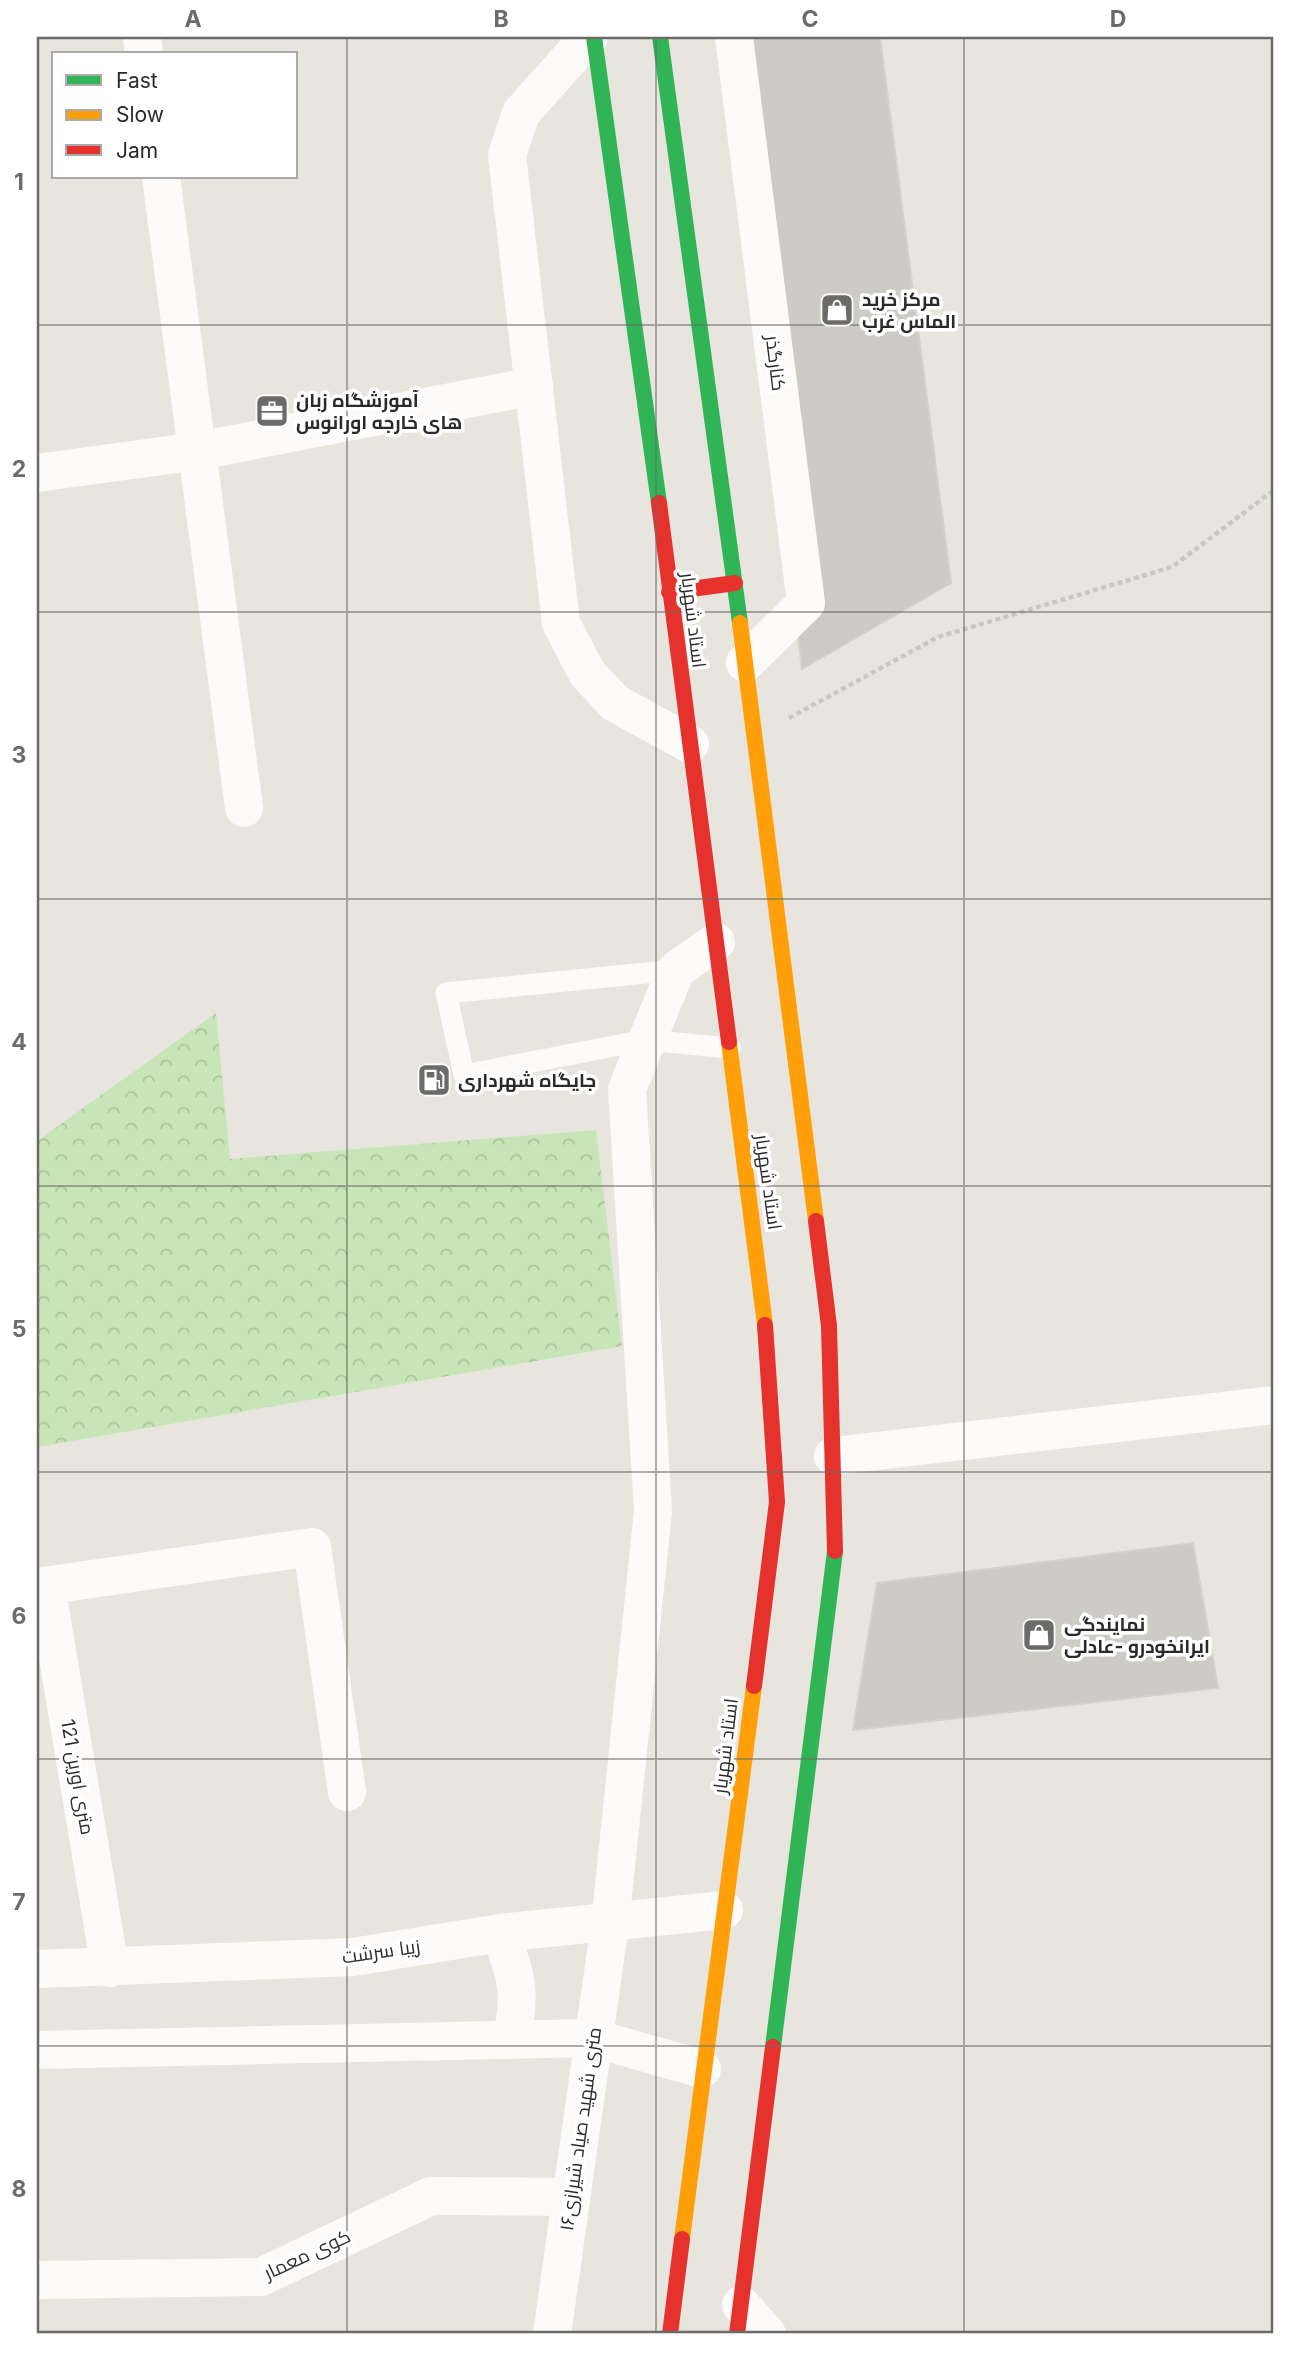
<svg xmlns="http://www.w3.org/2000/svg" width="1311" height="2371" font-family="Inter,Cairo,sans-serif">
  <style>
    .park { fill: url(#park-crowns) }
    .building { fill: #cdcbc6; stroke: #d3d1cb; stroke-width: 2 }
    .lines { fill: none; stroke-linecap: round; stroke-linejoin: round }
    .path { stroke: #c8c7c7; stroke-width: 4.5; stroke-dasharray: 5 3.5; stroke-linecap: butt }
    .lane { stroke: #fcfbfa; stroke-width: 21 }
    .street { stroke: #fcfbfa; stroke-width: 38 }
    .fast { stroke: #30b455; stroke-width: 16 }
    .slow { stroke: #ff9f0a; stroke-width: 16 }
    .jam { stroke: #e5322d; stroke-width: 16 }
    .grid { fill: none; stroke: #6c6b69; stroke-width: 2; stroke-opacity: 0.55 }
    .labels { text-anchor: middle; stroke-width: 7; stroke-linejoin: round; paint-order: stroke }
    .poi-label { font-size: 19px; font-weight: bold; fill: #2a2a2a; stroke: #fff; text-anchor: start }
    .street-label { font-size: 19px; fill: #2a2a2a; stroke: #fff }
    .neatline { fill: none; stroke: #6c6b69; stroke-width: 2.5 }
    .grid-label { font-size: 23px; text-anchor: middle; font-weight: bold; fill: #6c6b69 }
  </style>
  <defs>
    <pattern id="park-crowns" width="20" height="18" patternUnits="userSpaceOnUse" patternTransform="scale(1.75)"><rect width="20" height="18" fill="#c7e5b7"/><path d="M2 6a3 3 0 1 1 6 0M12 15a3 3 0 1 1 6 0" fill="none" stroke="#abc59e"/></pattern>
  </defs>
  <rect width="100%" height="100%" fill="#e8e5df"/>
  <polygon class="park" points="216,1013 230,1159 596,1130 622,1346 37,1447 37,1141"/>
  <g class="building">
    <polygon points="726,37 880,37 951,583 802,669"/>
    <polygon points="1193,1543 1218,1688 853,1730 877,1583"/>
  </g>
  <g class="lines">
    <polyline class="path" points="789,718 938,637 1172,567 1274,490"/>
    <polyline class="lane" points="676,970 446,993 464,1075 645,1040 730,1048"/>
    <g class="street">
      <polyline points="142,37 144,54"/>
      <polyline points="589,37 521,113 507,155 561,623 587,673 615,703 690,744"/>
      <polyline points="734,37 806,603 745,663"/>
      <polyline points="161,177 244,808"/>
      <polyline points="37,473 198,451 534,386"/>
      <polyline points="833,1456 1274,1405"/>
      <polyline points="46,1586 110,1968"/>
      <polyline points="37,1587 312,1547 347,1792"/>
      <path d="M 500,1933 C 517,1977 522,1994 511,2040"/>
      <polyline points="37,1969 353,1957 500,1933 724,1910"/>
      <polyline points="37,2050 593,2038 702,2069"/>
      <polyline points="37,2280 261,2277 431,2196 570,2197"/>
      <polyline points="741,2305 767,2334"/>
      <polyline points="552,2334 610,1924 653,1511 627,1089 676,970 716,942"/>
    </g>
    <g class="fast">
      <polyline points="594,37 659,503"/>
      <polyline points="660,37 740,623"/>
      <polyline points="773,2047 835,1551"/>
    </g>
    <g class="slow">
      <polyline points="740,623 816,1221"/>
      <polyline points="729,1042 765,1325"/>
      <polyline points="682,2239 754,1686"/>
    </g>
    <g class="jam">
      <polyline points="659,503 729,1042"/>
      <polyline points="669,592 735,583"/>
      <polyline points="816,1221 829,1326 835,1551"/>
      <polyline points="754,1686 777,1502 765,1325"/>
      <polyline points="670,2334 682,2239"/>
      <polyline points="737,2334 773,2047"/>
    </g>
  </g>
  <path class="grid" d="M 347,37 L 347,2334M 656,37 L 656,2334M 964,37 L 964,2334M 37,325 L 1274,325M 37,612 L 1274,612M 37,899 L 1274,899M 37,1186 L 1274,1186M 37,1472 L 1274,1472M 37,1759 L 1274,1759M 37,2046 L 1274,2046"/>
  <defs>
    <symbol id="shop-square" viewBox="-11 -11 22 22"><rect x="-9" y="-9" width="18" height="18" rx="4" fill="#6c6b69" stroke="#fff"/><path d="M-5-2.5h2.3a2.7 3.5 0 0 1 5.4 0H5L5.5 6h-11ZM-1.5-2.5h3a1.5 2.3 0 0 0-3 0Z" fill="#fff"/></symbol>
    <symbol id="office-square" viewBox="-11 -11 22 22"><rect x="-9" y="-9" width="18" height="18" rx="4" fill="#6c6b69" stroke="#fff"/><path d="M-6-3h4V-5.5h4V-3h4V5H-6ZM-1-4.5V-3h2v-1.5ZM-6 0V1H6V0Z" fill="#fff"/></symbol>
    <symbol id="fuel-square" viewBox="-11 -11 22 22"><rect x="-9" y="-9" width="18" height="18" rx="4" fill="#6c6b69" stroke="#fff"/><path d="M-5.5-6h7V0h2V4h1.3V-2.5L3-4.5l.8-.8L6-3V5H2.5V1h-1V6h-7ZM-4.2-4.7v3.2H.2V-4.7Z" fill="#fff"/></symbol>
  </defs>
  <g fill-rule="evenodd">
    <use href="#shop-square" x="818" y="291" width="38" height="38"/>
    <use href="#office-square" x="253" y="392" width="38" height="38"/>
    <use href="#fuel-square" x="415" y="1061" width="38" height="38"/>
    <use href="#shop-square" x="1020" y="1616" width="38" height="38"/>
  </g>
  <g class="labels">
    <g class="poi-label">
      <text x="862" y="306">مرکز خرید<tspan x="862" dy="22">الماس غرب</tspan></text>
      <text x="296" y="407">آموزشگاه زبان<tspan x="296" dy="22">های خارجه اورانوس</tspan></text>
      <text x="458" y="1087">جایگاه شهرداری</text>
      <text x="1064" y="1631">نمایندگی<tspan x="1064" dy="22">ایرانخودرو -عادلی</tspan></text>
    </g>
    <g class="street-label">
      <text transform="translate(776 363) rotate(83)" y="7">کنارگذر</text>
      <text transform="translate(694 620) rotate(83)" y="7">استاد شهریار</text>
      <text transform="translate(769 1182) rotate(82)" y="7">استاد شهریار</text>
      <text transform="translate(725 1746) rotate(-83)" y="7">استاد شهریار</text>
      <text transform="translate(78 1777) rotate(80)" y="7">12متری اورین 1</text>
      <text transform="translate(381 1951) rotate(-8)" y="7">زیبا سرشت</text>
      <text transform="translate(580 2129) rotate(-82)" y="7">۱۶متری شهید صیاد شیرازی</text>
      <text transform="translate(307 2254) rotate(-25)" y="7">کوی معمار</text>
    </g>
  </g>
  <rect width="1311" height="2371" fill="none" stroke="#ffffff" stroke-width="77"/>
  <rect x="52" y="52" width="245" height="126" fill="#ffffff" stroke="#aaaaaa" stroke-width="2"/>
  <rect x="66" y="75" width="35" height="10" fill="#30b455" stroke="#aaaaaa" stroke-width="2"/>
  <text x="116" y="88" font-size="21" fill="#2a2a2a">Fast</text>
  <rect x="66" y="110" width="35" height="10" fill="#ff9f0a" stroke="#aaaaaa" stroke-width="2"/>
  <text x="116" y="122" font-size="21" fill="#2a2a2a">Slow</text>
  <rect x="66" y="145" width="35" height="10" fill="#e5322d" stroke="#aaaaaa" stroke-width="2"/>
  <text x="116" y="158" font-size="21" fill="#2a2a2a">Jam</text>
  <rect x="38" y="38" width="1234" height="2294" class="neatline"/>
  <g class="grid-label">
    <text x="193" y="27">A</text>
    <text x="501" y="27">B</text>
    <text x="810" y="27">C</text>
    <text x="1118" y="27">D</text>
    <text x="19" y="190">1</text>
    <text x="19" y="477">2</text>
    <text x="19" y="763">3</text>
    <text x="19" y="1050">4</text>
    <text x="19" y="1337">5</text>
    <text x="19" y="1624">6</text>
    <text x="19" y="1910">7</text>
    <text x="19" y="2197">8</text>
  </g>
</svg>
